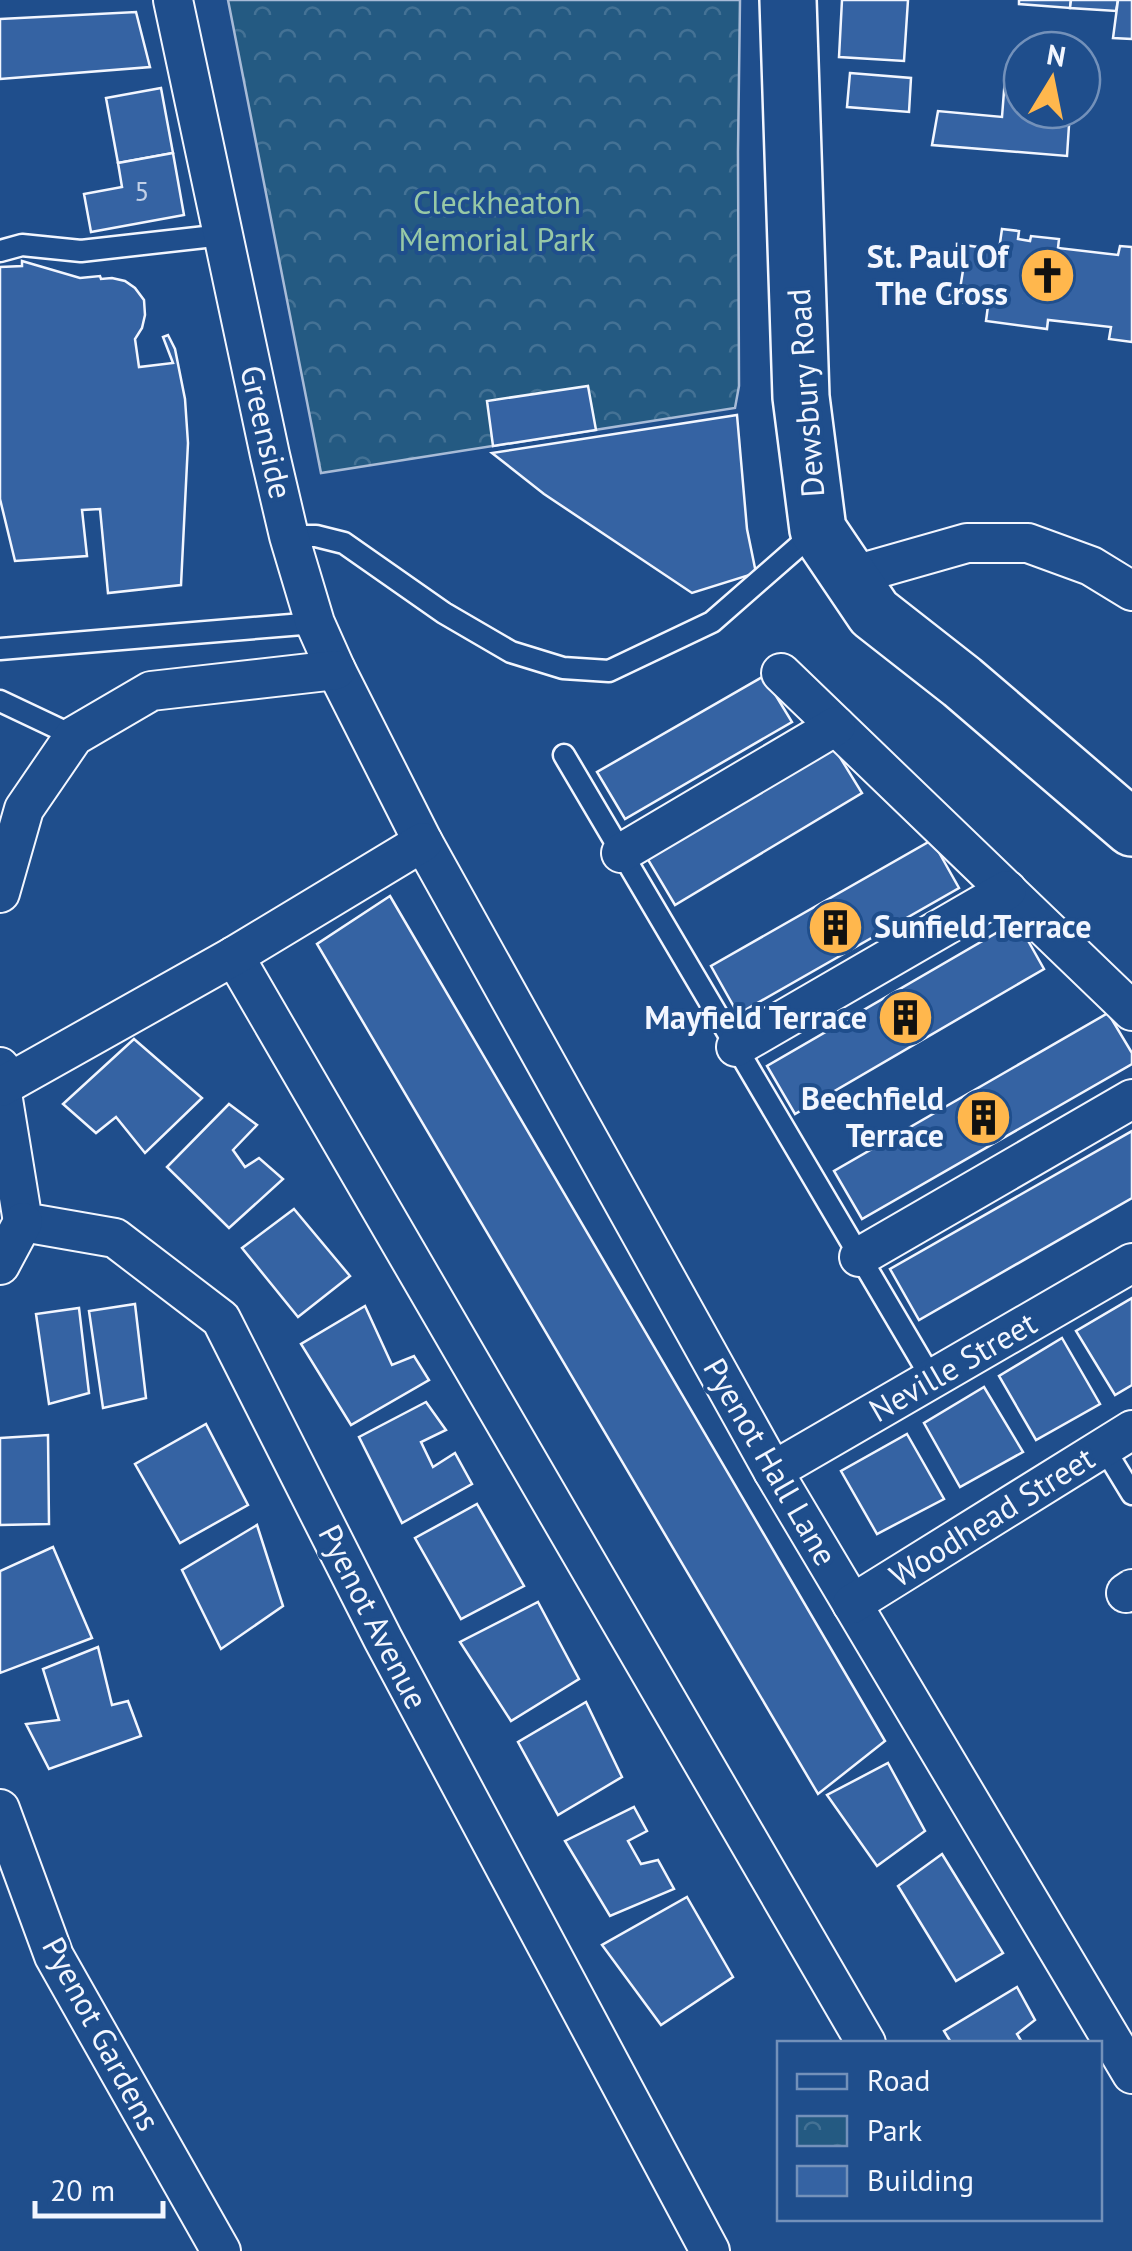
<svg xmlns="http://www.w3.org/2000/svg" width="1132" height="2251" font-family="'PT Sans',sans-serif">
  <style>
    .park { fill: url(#park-crowns); stroke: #a8bbd7; stroke-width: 2.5 }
    .building { fill: #3563a3; stroke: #f2f6ff; stroke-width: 2.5 }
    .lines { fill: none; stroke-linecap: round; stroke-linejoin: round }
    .lane-casing { stroke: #f2f6ff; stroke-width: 25 }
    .street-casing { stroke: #f2f6ff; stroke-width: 42 }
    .primary-casing { stroke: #f2f6ff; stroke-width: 60 }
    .lane { stroke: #1f4e8c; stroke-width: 20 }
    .street { stroke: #1f4e8c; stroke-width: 38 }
    .primary { stroke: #1f4e8c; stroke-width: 55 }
    .labels { text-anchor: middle; stroke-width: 8; stroke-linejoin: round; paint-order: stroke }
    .number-label { font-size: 28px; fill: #c3d1e8 }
    .park-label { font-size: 32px; fill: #97c8a6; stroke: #1f4e8c }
    .poi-label { font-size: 32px; font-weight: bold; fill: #f2f6ff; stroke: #1f4e8c; text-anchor: end }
    .street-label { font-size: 32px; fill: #f2f6ff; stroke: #1f4e8c }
  </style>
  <defs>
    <pattern id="park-crowns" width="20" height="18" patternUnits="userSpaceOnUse" patternTransform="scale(2.5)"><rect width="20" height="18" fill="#245a82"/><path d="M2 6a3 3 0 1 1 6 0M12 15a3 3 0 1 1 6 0" fill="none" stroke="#447295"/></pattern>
  </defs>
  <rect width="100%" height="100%" fill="#1f4e8c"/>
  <polygon class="park" points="228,0 740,0 738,152 739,386 735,408 321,473"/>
  <g class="building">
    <polygon points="842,0 908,0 904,61 839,57"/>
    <polygon points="1019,0 1071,0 1070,8 1019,4"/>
    <polygon points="1071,0 1118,0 1116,11 1070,8"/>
    <polygon points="1118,0 1132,0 1132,39 1113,38"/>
    <polygon points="136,12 150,67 0,79 0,19"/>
    <polygon points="850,73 911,78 909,112 847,107"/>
    <polygon points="1005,78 1022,79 1022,110 1070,110 1067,156 932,145 938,111 1002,117"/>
    <polygon points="161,88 173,153 118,163 106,98"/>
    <polygon points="173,153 184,215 91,232 84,194 122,187 118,163"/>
    <polygon points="1002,229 1019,231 1018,239 1030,241 1031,236 1059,239 1058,248 1118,255 1120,246 1132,247 1132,342 1109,339 1111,327 1048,320 1047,329 986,321 988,306 949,301 950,295 959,295 966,252 957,251 957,244 999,250"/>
    <polygon points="22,261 80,278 100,276 101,279 112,278 125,281 135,288 144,300 145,315 142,328 135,339 139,367 173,363 163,337 168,335 175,349 185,399 188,443 181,585 108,593 100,509 82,510 87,556 15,561 0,499 0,267 22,266"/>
    <polygon points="588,386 596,430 493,446 487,401"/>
    <polygon points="737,415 747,529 756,573 692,593 544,494 492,453"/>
    <polygon points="764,676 792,722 625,819 597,772"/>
    <polygon points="833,746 862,793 675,905 647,858"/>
    <polygon points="932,840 959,888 738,1014 711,966"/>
    <polygon points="390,896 885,1741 818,1794 317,944"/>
    <polygon points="1017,921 1044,969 795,1114 767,1066"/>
    <polygon points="1108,1013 1132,1053 1132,1064 862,1219 834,1171"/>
    <polygon points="134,1039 202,1098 145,1153 116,1117 96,1133 63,1104"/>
    <polygon points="229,1104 257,1125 233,1150 245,1167 259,1158 283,1179 229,1228 167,1167"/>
    <polygon points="1132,1131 1132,1198 919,1320 890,1269"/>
    <polygon points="294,1209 350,1276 298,1317 242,1248"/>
    <polygon points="1132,1298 1132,1385 1115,1395 1076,1331"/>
    <polygon points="135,1304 146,1398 103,1408 89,1311"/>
    <polygon points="365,1306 392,1365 414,1356 429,1380 351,1425 301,1344"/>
    <polygon points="79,1308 89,1393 49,1404 36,1314"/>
    <polygon points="1062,1338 1100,1404 1036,1440 999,1376"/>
    <polygon points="984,1387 1023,1452 960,1487 924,1423"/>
    <polygon points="426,1402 446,1430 421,1442 433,1467 455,1453 472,1484 402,1523 359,1437"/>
    <polygon points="206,1424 248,1505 180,1543 135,1464"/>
    <polygon points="907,1434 944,1499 877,1534 841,1471"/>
    <polygon points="48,1435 49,1524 0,1525 0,1438"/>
    <polygon points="477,1504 524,1586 461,1619 415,1538"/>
    <polygon points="257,1525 283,1606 221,1649 182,1570"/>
    <polygon points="53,1547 92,1638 0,1673 0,1571"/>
    <polygon points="538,1602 579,1679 511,1721 460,1642"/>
    <polygon points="98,1647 112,1705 128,1701 141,1736 49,1769 26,1724 59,1720 43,1669"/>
    <polygon points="586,1702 622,1777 558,1815 518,1742"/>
    <polygon points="888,1763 925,1831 877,1866 827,1795"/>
    <polygon points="634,1807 647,1831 628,1841 641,1864 658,1860 674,1889 610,1916 565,1841"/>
    <polygon points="942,1854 1003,1953 956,1981 898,1886"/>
    <polygon points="687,1897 733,1977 661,2025 602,1945"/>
    <polygon points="1017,1987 1035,2020 1017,2034 1023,2044 952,2044 944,2031"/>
  </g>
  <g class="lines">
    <defs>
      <g id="lane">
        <polyline points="0,251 22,245 81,251 223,235"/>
        <polyline points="289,536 316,536 344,543 444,613 511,652 563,668 609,671 712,622 816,531"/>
        <polyline points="0,649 315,623"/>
        <polyline points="0,701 74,736"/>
        <polyline points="564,755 932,1379"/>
        <polyline points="1104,1448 1132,1494"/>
      </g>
      <g id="street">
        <polyline points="173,0 270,455 289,536 315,623 336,670 423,842 773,1471 1132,2074"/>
        <polyline points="850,578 858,574 967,543 1028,543 1091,566 1132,591"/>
        <polyline points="781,673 1132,1011"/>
        <polyline points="621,853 836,726"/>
        <polyline points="0,893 24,809 74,736 151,691 336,670"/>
        <polyline points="234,956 866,2043"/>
        <polyline points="736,1047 1007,890"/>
        <polyline points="0,1067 1,1087 23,1222 115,1238 221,1319 383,1639 710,2251"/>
        <polyline points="1,1087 234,956 423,842"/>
        <polyline points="859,1257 1132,1099"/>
        <polyline points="0,1265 23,1222"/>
        <polyline points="773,1471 1132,1263"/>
        <polyline points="1126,1593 1132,1589"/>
        <polyline points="852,1604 1132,1430"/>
        <polyline points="0,1809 54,1956 221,2251"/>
      </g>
      <polyline id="primary" points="788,0 801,397 818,530 874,613 962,682 1132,828"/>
    </defs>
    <use href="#lane" class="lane-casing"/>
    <use href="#street" class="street-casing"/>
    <use href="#primary" class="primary-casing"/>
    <use href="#lane" class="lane"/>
    <use href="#street" class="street"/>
    <use href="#primary" class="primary"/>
  </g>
  <defs>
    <symbol id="church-disc" viewBox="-11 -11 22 22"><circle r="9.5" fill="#ffb74d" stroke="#1f4e8c"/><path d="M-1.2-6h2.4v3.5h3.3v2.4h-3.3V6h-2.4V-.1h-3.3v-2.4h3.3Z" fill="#111"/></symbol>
    <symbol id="building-disc" viewBox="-11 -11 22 22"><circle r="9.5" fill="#ffb74d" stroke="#1f4e8c"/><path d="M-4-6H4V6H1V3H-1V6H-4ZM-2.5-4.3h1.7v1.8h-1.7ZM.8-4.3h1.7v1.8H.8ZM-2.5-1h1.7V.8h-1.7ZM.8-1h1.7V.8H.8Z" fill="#111"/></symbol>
  </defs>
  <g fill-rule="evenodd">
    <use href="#church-disc" x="1016" y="244" width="63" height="63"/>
    <use href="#building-disc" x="804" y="896" width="63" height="63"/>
    <use href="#building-disc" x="874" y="986" width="63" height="63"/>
    <use href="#building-disc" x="952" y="1086" width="63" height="63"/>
  </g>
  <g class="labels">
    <g class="number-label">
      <text x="142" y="201">5</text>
    </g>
    <g class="park-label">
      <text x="497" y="214">Cleckheaton<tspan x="497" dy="37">Memorial Park</tspan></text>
    </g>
    <g class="poi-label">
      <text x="1008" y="268">St. Paul Of<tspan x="1008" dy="37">The Cross</tspan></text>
      <text x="874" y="938" text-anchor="start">Sunfield Terrace</text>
      <text x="867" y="1029">Mayfield Terrace</text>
      <text x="944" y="1110">Beechfield<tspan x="944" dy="37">Terrace</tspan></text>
    </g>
    <g class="street-label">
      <text transform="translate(806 393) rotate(-94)" y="11">Dewsbury Road</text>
      <text transform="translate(266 432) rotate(77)" y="11">Greenside</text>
      <text transform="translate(953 1367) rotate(-30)" y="11">Neville Street</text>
      <text transform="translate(770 1462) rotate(60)" y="11">Pyenot Hall Lane</text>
      <text transform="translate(992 1517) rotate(-32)" y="11">Woodhead Street</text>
      <text transform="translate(373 1617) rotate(63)" y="11">Pyenot Avenue</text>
      <text transform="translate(101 2034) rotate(62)" y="11">Pyenot Gardens</text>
    </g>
  </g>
  <rect x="777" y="2041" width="325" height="180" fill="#1f4e8c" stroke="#7391ba" stroke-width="2.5"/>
  <rect x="797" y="2074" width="50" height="15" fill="#1f4e8c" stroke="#7391ba" stroke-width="2.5"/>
  <text x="867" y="2091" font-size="30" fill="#f2f6ff">Road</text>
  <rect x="797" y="2116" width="50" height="30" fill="url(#park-crowns)" stroke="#7391ba" stroke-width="2.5"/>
  <text x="867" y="2141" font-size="30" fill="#f2f6ff">Park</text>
  <rect x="797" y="2166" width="50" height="30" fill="#3563a3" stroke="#7391ba" stroke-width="2.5"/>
  <text x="867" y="2191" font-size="30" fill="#f2f6ff">Building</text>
  <g transform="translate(1052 80) rotate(10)"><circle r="48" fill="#1f4e8c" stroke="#7391ba" stroke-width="2.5"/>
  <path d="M0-8L18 38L0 25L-18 38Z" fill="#ffb74d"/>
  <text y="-15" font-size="28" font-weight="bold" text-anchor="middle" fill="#f2f6ff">N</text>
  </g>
  <path d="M35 2201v15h128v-15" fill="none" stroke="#f2f6ff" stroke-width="5"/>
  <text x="50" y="2201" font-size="30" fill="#f2f6ff" stroke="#1f4e8c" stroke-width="8" paint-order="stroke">20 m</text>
</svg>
